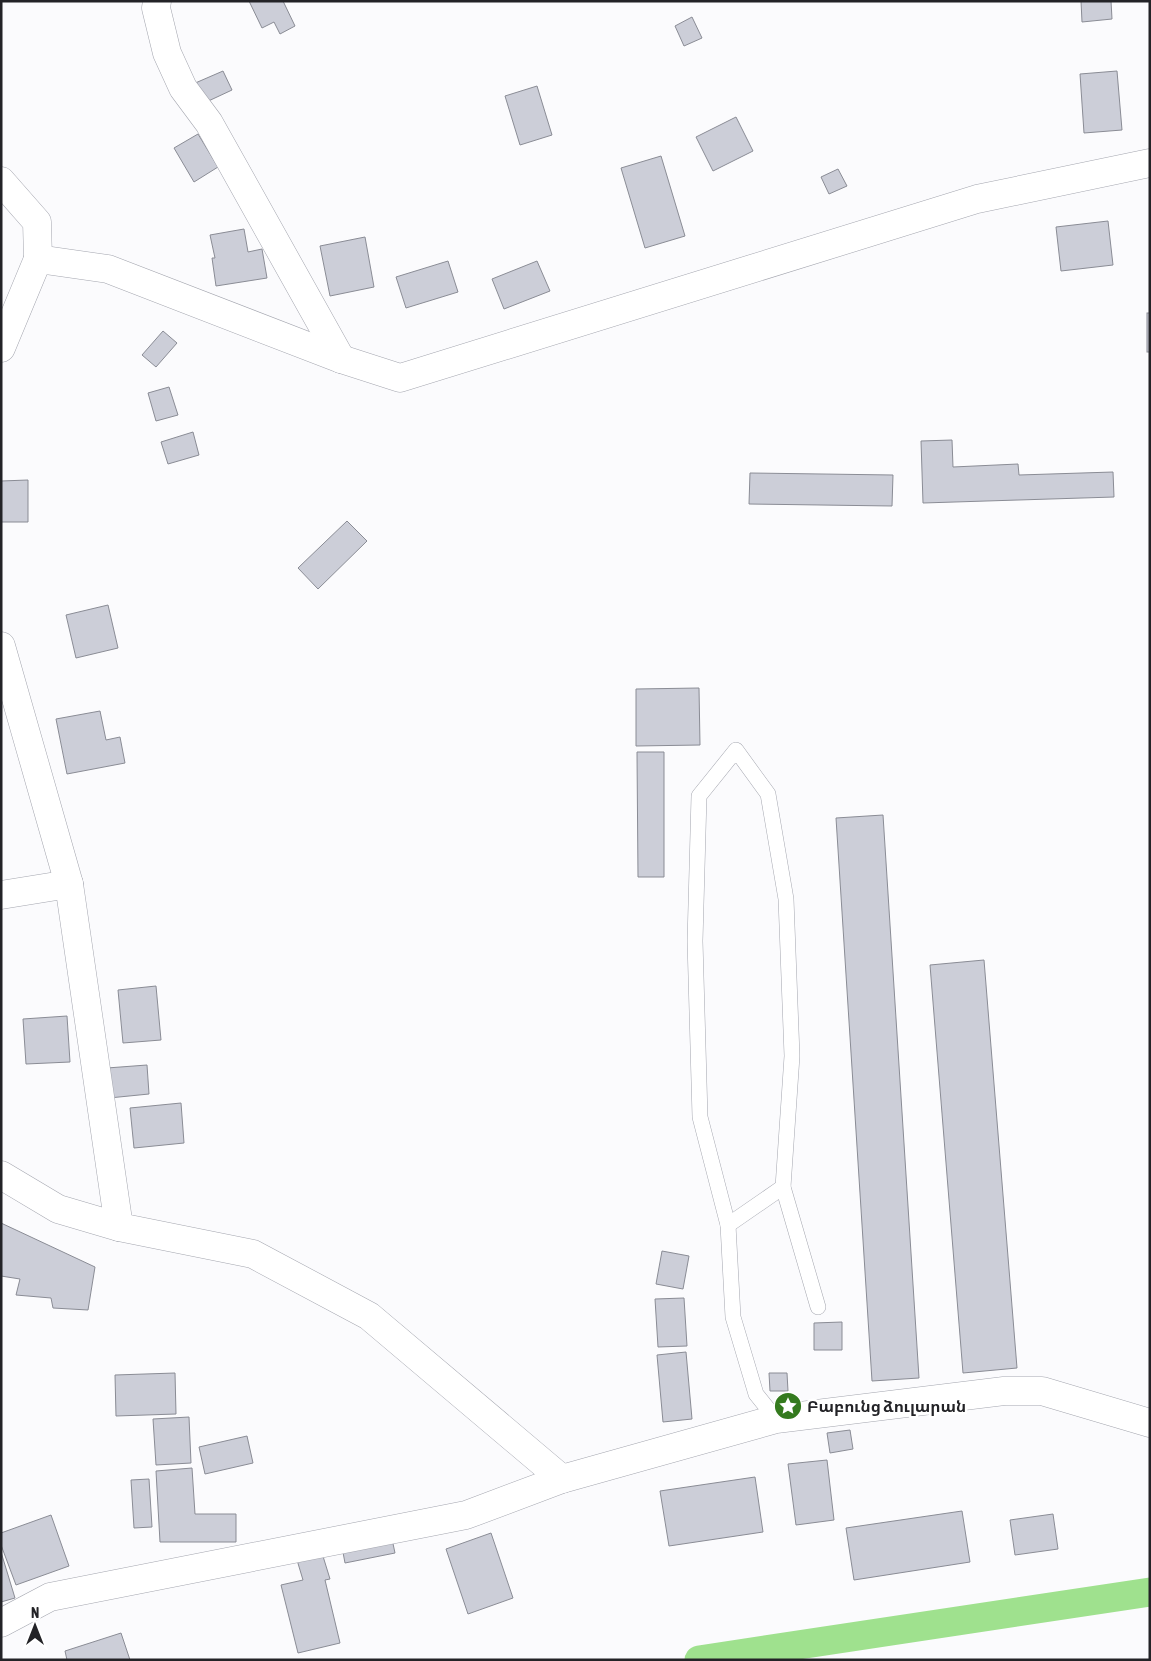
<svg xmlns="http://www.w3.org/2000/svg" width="1151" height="1661" font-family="'Asap Condensed','Noto Sans Armenian',sans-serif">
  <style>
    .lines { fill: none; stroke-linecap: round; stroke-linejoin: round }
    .canal { stroke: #9fe18e; stroke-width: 29 }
    .building { fill: #ccced8; stroke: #8a8c95 }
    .lane-casing { stroke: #a4a6af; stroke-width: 16 }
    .street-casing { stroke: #a4a6af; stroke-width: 29 }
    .lane { stroke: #fff; stroke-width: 15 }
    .street { stroke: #fff; stroke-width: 28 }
    .labels { text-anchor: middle; stroke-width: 5; stroke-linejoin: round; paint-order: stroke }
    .poi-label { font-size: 16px; font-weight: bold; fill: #232327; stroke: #fff; text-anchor: start }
  </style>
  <rect width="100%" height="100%" fill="#fbfbfd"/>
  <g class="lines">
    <polyline class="canal" points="699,1660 1150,1592"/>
  </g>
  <g class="building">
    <polygon points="249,1 283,1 295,26 280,34 274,22 262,28"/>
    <polygon points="1081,1 1111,1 1112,19 1082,22"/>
    <polygon points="692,17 702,38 684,46 675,26"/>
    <polygon points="223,71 232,90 202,104 193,84"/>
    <polygon points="1117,71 1122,130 1084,133 1080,74"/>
    <polygon points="537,86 552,135 520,145 505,96"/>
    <polygon points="736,117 753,151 713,171 696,137"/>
    <polygon points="198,134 218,167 194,182 174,148"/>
    <polygon points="661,156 685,236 645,248 621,168"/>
    <polygon points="838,169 847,186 829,194 821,177"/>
    <polygon points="1108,221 1113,265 1061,271 1056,227"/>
    <polygon points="244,229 248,252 262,249 267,278 216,286 212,258 215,258 210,235"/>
    <polygon points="365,237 374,287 330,296 320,246"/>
    <polygon points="448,261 458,292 406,308 396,277"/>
    <polygon points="537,261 550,291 504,309 492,279"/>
    <rect x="1147" y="313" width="3" height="39"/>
    <polygon points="163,331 177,343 156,367 142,355"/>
    <polygon points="169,387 178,415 156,421 148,393"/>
    <polygon points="193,432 199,455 168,464 161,442"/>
    <polygon points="952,440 953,467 1018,464 1019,475 1113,472 1114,497 923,503 921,441"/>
    <polygon points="750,473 893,475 892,506 749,504"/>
    <polygon points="28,480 28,522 1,522 1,481"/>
    <polygon points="347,521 367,541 318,589 298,568"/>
    <polygon points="108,605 118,648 76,658 66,615"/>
    <polygon points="699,688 700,745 636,746 636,689"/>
    <polygon points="100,711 106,740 120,737 125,763 67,774 56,719"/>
    <polygon points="637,752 664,752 664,877 638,877"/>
    <polygon points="883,815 919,1378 872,1381 836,818"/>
    <polygon points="984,960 1017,1368 963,1373 930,965"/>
    <polygon points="156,986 161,1040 123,1043 118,990"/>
    <polygon points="67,1016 70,1062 26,1064 23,1019"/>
    <polygon points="147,1065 149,1094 109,1098 107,1068"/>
    <polygon points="181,1103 184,1143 134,1148 130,1108"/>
    <polygon points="1,1223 95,1267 88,1310 53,1308 51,1298 16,1295 20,1279 1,1276"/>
    <polygon points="662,1251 689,1256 683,1289 656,1284"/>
    <polygon points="684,1298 687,1346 658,1347 655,1299"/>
    <polygon points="842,1322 842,1350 814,1350 814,1323"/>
    <polygon points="686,1352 692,1419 663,1422 657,1355"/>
    <polygon points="175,1373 176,1414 116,1416 115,1375"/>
    <polygon points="769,1373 787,1373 788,1391 770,1391"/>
    <polygon points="189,1417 191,1463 156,1465 153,1419"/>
    <polygon points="850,1430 853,1449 830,1453 827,1433"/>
    <polygon points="247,1436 253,1463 205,1474 199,1447"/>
    <polygon points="827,1460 834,1520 796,1525 788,1464"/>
    <polygon points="192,1468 195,1514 236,1514 236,1542 160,1542 156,1471"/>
    <polygon points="755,1477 763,1532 669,1546 660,1491"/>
    <polygon points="149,1479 152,1527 134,1528 131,1480"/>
    <polygon points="962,1511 970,1562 854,1580 846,1528"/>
    <polygon points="1053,1514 1058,1549 1015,1555 1010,1520"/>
    <polygon points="51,1515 69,1566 16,1585 1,1545 1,1533"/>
    <polygon points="491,1533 513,1598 468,1614 446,1549"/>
    <polygon points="392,1539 395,1553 345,1563 342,1547"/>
    <polygon points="1,1552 15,1598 1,1602"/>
    <polygon points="322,1553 330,1579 325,1580 340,1643 298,1653 281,1585 303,1580 297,1560"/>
    <polygon points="121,1633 130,1660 67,1660 65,1651"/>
  </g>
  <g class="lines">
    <defs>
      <g id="lane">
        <polyline points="728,1225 783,1187"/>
        <polyline points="776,1419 756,1394 733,1317 728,1225 700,1117 695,941 699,796 736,750 768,794 786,899 792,1056 783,1187 818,1307"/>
      </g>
      <g id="street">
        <polyline points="157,1 156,8 167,53 183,88 209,123 341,359"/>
        <polyline points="1,181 37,222 38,259"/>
        <polyline points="1,348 38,259 108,269 341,359 400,378 977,199 1150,163"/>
        <polyline points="1,646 69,884 119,1227 253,1254 369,1316 562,1479"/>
        <polyline points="1,895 69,884"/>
        <polyline points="1,1175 58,1209 119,1227"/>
        <polyline points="1,1623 50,1597 466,1515 562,1479 776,1419 1004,1391 1042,1391 1150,1423"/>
      </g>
    </defs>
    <use href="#lane" class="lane-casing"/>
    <use href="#street" class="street-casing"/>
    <use href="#lane" class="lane"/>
    <use href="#street" class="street"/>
  </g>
  <defs>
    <symbol id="sight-disc" viewBox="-11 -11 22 22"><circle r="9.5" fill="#347a1e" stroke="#fff"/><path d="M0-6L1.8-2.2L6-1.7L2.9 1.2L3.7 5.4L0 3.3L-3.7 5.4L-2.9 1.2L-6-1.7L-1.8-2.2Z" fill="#fff"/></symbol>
  </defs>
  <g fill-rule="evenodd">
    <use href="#sight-disc" x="772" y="1390" width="32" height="32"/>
  </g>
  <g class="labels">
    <g class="poi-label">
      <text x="807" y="1412">Բաբունց ձուլարան</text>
    </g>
  </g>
  <rect width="1151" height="1661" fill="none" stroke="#232327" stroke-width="5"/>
  <g transform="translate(35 1626)" stroke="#ffffff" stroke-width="4" paint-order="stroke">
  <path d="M0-4L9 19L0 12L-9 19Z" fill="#232327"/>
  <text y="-8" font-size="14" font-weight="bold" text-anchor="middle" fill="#232327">N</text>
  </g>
</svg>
